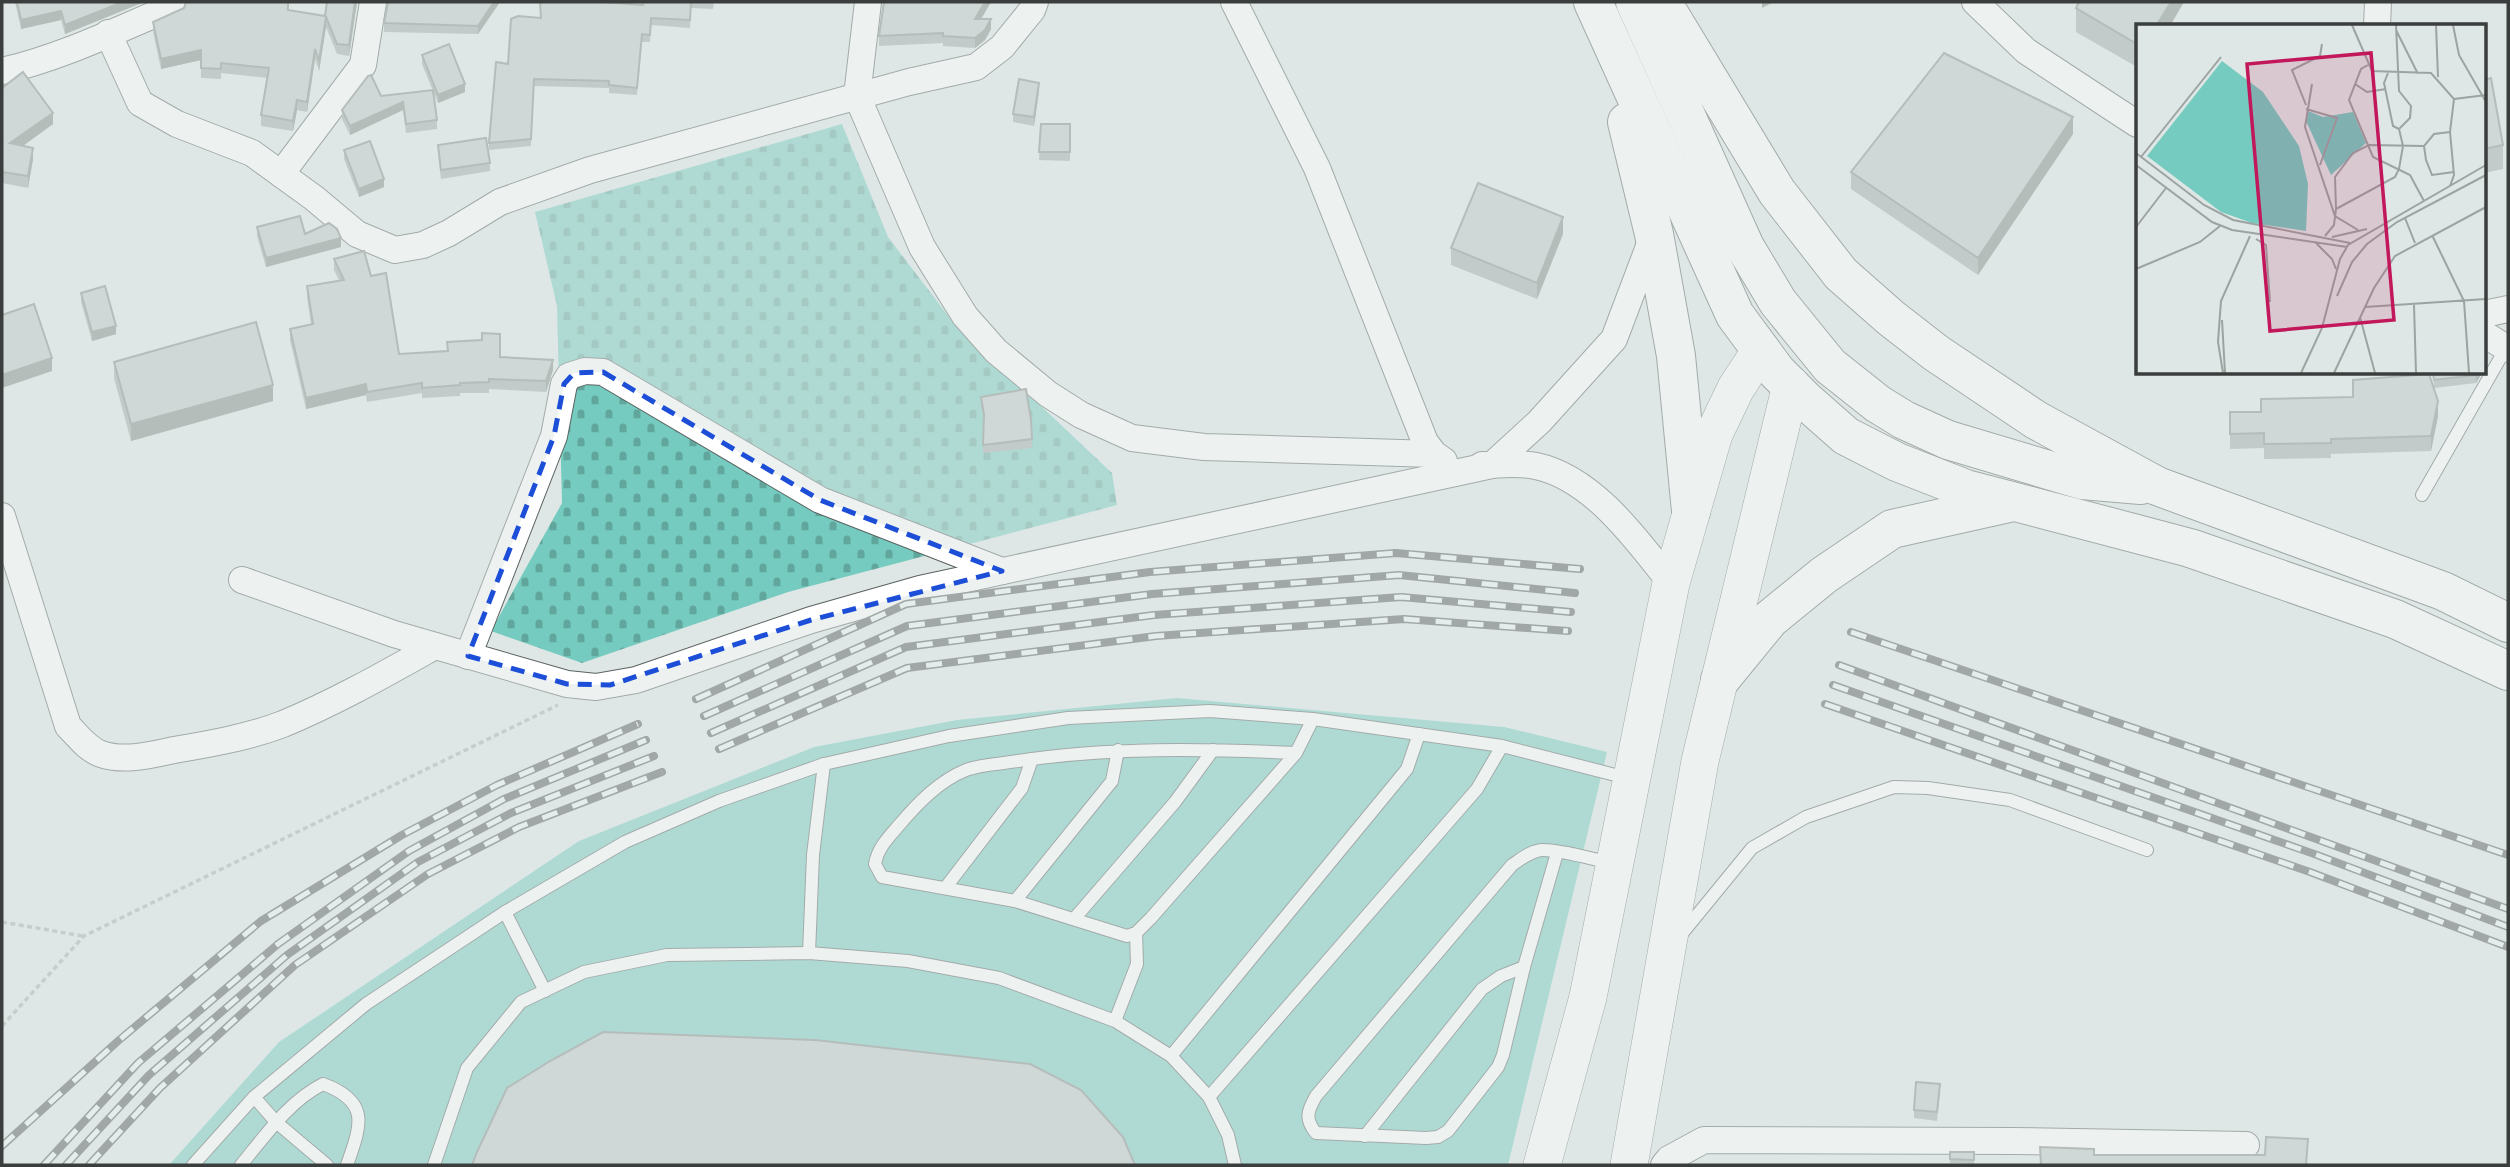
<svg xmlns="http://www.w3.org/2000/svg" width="2510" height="1167" font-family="Manrope,sans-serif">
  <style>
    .cemetery { fill: url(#cemetery-stones) }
    .pitch { fill: #75cbbf }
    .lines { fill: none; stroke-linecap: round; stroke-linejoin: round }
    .lane-casing { stroke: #5b6261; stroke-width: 14 }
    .street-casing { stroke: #5b6261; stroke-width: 28 }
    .secondary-casing { stroke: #5b6261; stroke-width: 38 }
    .primary-casing { stroke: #5b6261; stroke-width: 40 }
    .path { stroke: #a9b0af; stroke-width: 3.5; stroke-dasharray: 5 3.5; stroke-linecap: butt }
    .lane { stroke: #fff; stroke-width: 12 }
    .street { stroke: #fff; stroke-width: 26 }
    .secondary { stroke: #fff; stroke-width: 37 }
    .primary { stroke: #fff; stroke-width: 38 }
    .rail-casing { stroke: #555a59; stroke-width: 8 }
    .rail { stroke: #ebf4f3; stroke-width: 5; stroke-dasharray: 16; stroke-linecap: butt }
    .wall { fill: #a2a9a8 }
    .shaded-wall { fill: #848a88 }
    .building { fill: #bcc5c3; stroke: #848a88; stroke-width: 2 }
    .marked { fill: none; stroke: #1d4ed8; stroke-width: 5; stroke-dasharray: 14 9; stroke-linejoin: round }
    .inset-road { fill: none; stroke: #9ca3a2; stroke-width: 2 }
    .view { fill: #c2185b; fill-opacity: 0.15; stroke: #c2185b; stroke-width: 3.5 }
    .inset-edge { fill: none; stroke: #3a3e3d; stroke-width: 3.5 }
  </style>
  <defs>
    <pattern id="cemetery-stones" width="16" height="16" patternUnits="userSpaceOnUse" patternTransform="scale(1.75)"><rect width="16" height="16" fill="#75cbbf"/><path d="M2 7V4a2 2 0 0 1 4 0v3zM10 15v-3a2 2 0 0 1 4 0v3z" fill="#61a69c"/></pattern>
  </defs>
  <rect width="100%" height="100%" fill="#dee7e5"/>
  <polygon class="cemetery" points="842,124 888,237 956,326 1112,473 1117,505 788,592 582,663 491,631 562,503 557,306 535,212"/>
  <polygon class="pitch" points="1177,698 1504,727 1607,752 1508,1165 169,1165 279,1042 579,841 814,747 957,720"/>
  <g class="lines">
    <defs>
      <g id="lane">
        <polyline points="2422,495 2506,348"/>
        <path d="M 1296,753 C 1203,749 1110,747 1018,761 C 1002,764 981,764 966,770 C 939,781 918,803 900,824 C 889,837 878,847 875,864 L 882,877 L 1015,901 L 1127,936 L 1136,933 L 1151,918 L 1296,753 L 1313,719"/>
        <path d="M 1557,853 L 1524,967 L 1503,1055 L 1498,1067 L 1448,1131 L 1438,1137 L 1426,1138 L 1316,1133 C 1304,1119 1308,1110 1316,1096 L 1512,865 C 1521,859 1532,850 1543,850 C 1563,850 1591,859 1611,863"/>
        <polyline points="946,887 1022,788 1032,759"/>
        <polyline points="1015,901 1112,781 1118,750"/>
        <polyline points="505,912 545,991"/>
        <polyline points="1074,919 1175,802 1213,750"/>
        <polyline points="1680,936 1752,848 1806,817 1894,787 1928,788 2010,800 2147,850"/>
        <polyline points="809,953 813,855 824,764"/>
        <polyline points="1115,1021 1137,964 1136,933"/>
        <polyline points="1171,1056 1407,769 1419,734"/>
        <polyline points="254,1097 276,1122 327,1165"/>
        <polyline points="1209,1097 1477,789 1502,746"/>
        <polyline points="1365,1136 1482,989 1501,976 1524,967"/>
        <polyline points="193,1165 254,1097 366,1004 505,912 625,842 719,801 824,764 949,736 1068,718 1210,711 1313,719 1502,746 1627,778"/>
        <path d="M 241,1165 C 265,1136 289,1101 323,1084 C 372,1102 360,1127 347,1165"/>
        <polyline points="434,1165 467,1068 521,1002 584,972 667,955 809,953 908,961 999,978 1115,1021 1171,1056 1209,1097 1228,1135 1235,1165"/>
      </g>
      <g id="street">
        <polyline points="868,2 857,96 922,247 965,316 996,351 1048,394 1081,415 1132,438 1204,447 1434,454"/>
        <polyline points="1234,2 1317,168 1425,442 1434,454 1444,461"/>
        <polyline points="1975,2 2026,51 2137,124"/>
        <polyline points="2377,26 2378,2"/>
        <polyline points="108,33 140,103 177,124 252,153 314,198 357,234 395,250 423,245 449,233 500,202 590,170 909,82 976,67 1002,47 1032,10 1035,2"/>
        <path d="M 2,71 C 60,58 117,30 172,7 L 174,2"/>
        <polyline points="281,174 363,65 373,2"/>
        <polyline points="2484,314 2508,309"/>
        <polyline points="2484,334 2508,349"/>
        <path d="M 1482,465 C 1499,465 1519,462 1536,466 C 1593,478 1637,540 1671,583"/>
        <path d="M 2,516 L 68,726 C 78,736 87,749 101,754 C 124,762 151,755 174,750 C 210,744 249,737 283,724 C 336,702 385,674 435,646"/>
        <polyline points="242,580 394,634 567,684 596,687 636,680 811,620 920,589 1492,465 1539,422 1614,339 1653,236"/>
        <polyline points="468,656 554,436 564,384 569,376 585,371 603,372 820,500 1002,571"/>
        <polyline points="1664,1165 1669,1159 1704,1140 2014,1141 2246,1145"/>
      </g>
      <g id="secondary">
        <polyline points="1542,1165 1588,997 1671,583 1714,434 1736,388 1761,350"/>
        <polyline points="1629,1165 1700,761 1791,385"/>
      </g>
      <g id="primary">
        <polyline points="1593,2 1735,315 1777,372 1804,399 1846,436 1897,462 1966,489 2190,548 2395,619 2508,671"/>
        <polyline points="1635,2 1745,247 1778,302 1830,366 1878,404 1904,420 1948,440 2082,480 2141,485"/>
        <polyline points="1662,2 1777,192 1841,274 1891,318 1936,353 2036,420 2157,486 2443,591 2508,623"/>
        <polyline points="1627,122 1654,234 1676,356 1691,511"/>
        <polyline points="1720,680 1770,619 1824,575 1892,529 2009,503"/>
      </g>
    </defs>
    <use href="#lane" class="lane-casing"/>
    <use href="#street" class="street-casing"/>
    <use href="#secondary" class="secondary-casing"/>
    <use href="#primary" class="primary-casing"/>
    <g class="path">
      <polyline points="2,922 83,936"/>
      <polyline points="2,1026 84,936 558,705"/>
    </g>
    <use href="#lane" class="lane"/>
    <use href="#street" class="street"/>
    <use href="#secondary" class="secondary"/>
    <use href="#primary" class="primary"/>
    <defs>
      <g id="rail">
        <polyline points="1851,632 2508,855"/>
        <polyline points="1839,665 2508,909"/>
        <polyline points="1833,685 2317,855 2508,927"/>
        <polyline points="696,699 906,604 1150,572 1396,553 1580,569"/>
        <polyline points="1825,704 2310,872 2508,947"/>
        <polyline points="704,716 907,626 1152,594 1399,575 1575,593"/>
        <polyline points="711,733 906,647 1154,615 1401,597 1571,612"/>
        <polyline points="719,749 907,668 1156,636 1404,619 1568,631"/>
        <polyline points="2,1146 118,1041 261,921 402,835 497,785 638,724"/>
        <polyline points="44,1165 138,1063 278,944 409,851 504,799 646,740"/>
        <polyline points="66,1165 149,1075 287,955 418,862 511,813 654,756"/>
        <polyline points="89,1165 160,1088 295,965 428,874 519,827 662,772"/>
      </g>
    </defs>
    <use href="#rail" class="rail-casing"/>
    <use href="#rail" class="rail"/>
  </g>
  <g class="wall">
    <polygon points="15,2 144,2 65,34 61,20 21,29"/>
    <polygon points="327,2 357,2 349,56 337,54 326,27 319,71 315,59 307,112 297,110 293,131 261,126 261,115 268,78 221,73 221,79 201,78 201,60 161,69 153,32 153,22 184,8 288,10 325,16"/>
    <polygon points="500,2 478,34 384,32 384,23"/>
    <polygon points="641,2 714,2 713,9 691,8 690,28 651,25 650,42 642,42 637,95 609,93 609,88 534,86 531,146 489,150 489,143 508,64 541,18 642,5"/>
    <polygon points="991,2 981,19 991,29 985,40 975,48 943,46 943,43 879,46 879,36"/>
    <polygon points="2076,8 2137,26 2137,67 2076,32"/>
    <polygon points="422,55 465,92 438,103 422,64"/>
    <polygon points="2484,80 2503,145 2503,169 2484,173"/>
    <polygon points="2,88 53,124 23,146 33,159 28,188 2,183"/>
    <polygon points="1039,91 1034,126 1013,122 1013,114"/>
    <polygon points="381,96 437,120 437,129 406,133 403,110 350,135 342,119 342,110"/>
    <polygon points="1041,124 1070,124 1070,161 1039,160"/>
    <polygon points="2073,134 1978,275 1851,189 1851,172"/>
    <polygon points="438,145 490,163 490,171 441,179 438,154"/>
    <polygon points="344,150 384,187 359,197 344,159"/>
    <polygon points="257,227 305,234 341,247 266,267 257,236"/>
    <polygon points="1563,234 1537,299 1451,265 1451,248"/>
    <polygon points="334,259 371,276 399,354 500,357 553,370 546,392 489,389 489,393 460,393 460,396 422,398 422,393 367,402 366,395 306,409 290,340 290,329 311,324 307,297 307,286 339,280 334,270"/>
    <polygon points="81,293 116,334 92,341 81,302"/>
    <polygon points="114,362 273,401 131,441 114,378"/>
    <polygon points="2433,373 2482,373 2476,383 2434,388"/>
    <polygon points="981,397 1031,420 1032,448 983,453 984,422 981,406"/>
    <polygon points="2230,412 2438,416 2431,451 2331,454 2331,458 2264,459 2264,448 2230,449"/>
    <polygon points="1940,1093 1937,1121 1914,1118 1914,1110"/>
    <polygon points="1974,1152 1974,1164 1950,1163 1950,1159"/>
  </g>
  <g class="shaded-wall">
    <polygon points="123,2 144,2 65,34 65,25"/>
    <polygon points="355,2 357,2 349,56 349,45"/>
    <polygon points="494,2 500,2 478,34 478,26"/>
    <polygon points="985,2 991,2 975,29 975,19"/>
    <polygon points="1762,2 1774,2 1762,8"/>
    <polygon points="2171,2 2184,2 2170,26 2156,26"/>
    <polygon points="61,11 61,20 21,29 21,20"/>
    <polygon points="326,17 326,27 319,71 319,61"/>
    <polygon points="991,19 991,29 985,40 975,48 975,38"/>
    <polygon points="315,49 315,59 307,112 307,102"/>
    <polygon points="201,50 201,60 161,69 161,59"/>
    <polygon points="1039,83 1039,91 1034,126 1034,117"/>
    <polygon points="465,84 465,92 438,103 438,95"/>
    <polygon points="297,100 297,110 293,131 293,121"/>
    <polygon points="403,102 403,110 350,135 350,126"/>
    <polygon points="53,113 53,124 10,155 10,143"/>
    <polygon points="2073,117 2073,134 1978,275 1978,258"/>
    <polygon points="33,148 33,159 28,188 28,176"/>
    <polygon points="384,179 384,187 359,197 359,189"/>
    <polygon points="1563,217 1563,234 1537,299 1537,283"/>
    <polygon points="341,238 341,247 266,267 266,258"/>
    <polygon points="116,326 116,334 92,341 92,332"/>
    <polygon points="52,358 52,371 2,388 2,375"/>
    <polygon points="553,360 553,370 546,392 546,381"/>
    <polygon points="2477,373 2482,373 2476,383 2476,375"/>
    <polygon points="366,384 366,395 306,409 306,398"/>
    <polygon points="273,385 273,401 131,441 131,424"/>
    <polygon points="2438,401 2438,416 2431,451 2431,436"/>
  </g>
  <g class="building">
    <polygon points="17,2 123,2 65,25 61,11 21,20"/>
    <polygon points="186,2 288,2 288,10 325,16 327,2 355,2 349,45 337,44 326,17 319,61 315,49 307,102 297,100 293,121 261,115 269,68 221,63 221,69 201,68 201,50 161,59 153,22 184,8"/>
    <polygon points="388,2 494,2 478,26 384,23"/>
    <polygon points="540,2 602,2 643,5 642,2 691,2 690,20 651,18 650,35 642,34 637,88 609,85 609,81 534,79 531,139 489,143 496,62 508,64 511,19 518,16 541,18"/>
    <polygon points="884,2 985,2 975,19 991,19 985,30 975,38 943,36 943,33 879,36"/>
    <polygon points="2079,2 2171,2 2156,26 2137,26 2137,44 2076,8"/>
    <polygon points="449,44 465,84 438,95 422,55"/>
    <polygon points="1944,53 2073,117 1978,258 1851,172"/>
    <polygon points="23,72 53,113 10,143 33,148 28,176 2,172 2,88"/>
    <polygon points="371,75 381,96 433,90 437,120 406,124 403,102 350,126 342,110 368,76"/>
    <polygon points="2491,78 2503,145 2484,149 2484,80"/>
    <polygon points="1019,79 1039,83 1034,117 1013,114"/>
    <polygon points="1041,124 1070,124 1070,152 1039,152"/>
    <polygon points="486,138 490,163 441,170 438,145"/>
    <polygon points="370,141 384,179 359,189 344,150"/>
    <polygon points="1478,183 1563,217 1537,283 1451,248"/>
    <polygon points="300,216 305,234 329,223 337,229 341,238 266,258 257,227"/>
    <polygon points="364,251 371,276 386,273 399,354 448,351 447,342 482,340 482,333 500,334 500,357 553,360 546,381 489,379 489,382 460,383 460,385 422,388 422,383 367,392 366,384 306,398 290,329 313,324 307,286 344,280 334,259"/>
    <polygon points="105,286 116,326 92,332 81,293"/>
    <polygon points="34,304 52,358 2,375 2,315"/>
    <polygon points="256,322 273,385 131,424 114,362"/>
    <polygon points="2433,373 2477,373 2476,375 2434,380"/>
    <polygon points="2429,374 2438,401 2431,436 2331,439 2331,443 2264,444 2264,433 2230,434 2230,412 2261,412 2261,399 2353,397 2353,380"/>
    <polygon points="1026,389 1031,420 1032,439 983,445 984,415 981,397"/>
    <polygon points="603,1032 815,1040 1030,1064 1081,1090 1123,1137 1135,1165 472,1165 477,1152 507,1088 550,1061"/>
    <polygon points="1916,1082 1940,1084 1937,1112 1914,1110"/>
    <polygon points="2266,1137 2308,1139 2306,1165 2041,1165 2040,1147 2094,1149 2094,1155 2265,1155"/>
    <polygon points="1950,1152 1974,1152 1974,1160 1950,1159"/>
  </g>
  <path d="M0 0H2510V1167H0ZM 603,372 L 820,500 L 1002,571 L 811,620 L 610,685 L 567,684 L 468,656 L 554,436 L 564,384 L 574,373 Z" fill="#dee7e5" fill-opacity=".55" fill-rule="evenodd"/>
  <path class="marked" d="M 603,372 L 820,500 L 1002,571 L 811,620 L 610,685 L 567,684 L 468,656 L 554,436 L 564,384 L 574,373 Z"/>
  <g transform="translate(2136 24)">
    <rect width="350" height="350" fill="#dee7e5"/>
    <path d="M 172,87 L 187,93 L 217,88 L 230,119 L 195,151 L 170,97 Z" fill="#75cbbf"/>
    <path d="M 86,37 L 127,68 L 163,122 L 172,160 L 170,207 L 116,199 L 85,188 L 11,132 Z" fill="#75cbbf"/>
    <path class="inset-road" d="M 216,1 L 236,47 L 295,49 L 318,75 L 314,108 L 318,151 L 314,162M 260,1 L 263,67 L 275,82 L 274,94 L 263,105M 300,1 L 302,53M 317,1 L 323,31 L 350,78M 260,6 L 282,50M 232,41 L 225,45 L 213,76 L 237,133 L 274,151 L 288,177M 176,60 L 169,103 L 199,192 L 222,206M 219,60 L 231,68 L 250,65M 318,75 L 350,71M 170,81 L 156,46 L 184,32 L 186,20M 170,85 L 201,94 L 184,141M 314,108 L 298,110 L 288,122 L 290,136 L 296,151 L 318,148M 0,129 L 68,181 L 97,196 L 214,219M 5,133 L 85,33M 0,141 L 76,198 L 96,206 L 211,223M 200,185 L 199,153 L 217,129 L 233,121 L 288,122M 269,194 L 279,219M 0,203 L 30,164M 296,211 L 328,277 L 333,349M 189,212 L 198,201 L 200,185 L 259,153 L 263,145 L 267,122 L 263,105 L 257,102 L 248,59 L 252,49M 196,213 L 231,205M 120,215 L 130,221 L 134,278M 179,218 L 196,235 L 200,245M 0,245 L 64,218 L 84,202M 201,272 L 216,238 L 231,220 L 261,198 L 350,151M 278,281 L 280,349M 229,283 L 350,275M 224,293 L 239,349M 86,296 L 89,349M 87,349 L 82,318 L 85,277 L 114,212M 165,349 L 186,304 L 204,235 L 212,221 L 350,141M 198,349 L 238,264 L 259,232 L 350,183"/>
    <path class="view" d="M 235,29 L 258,296 L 134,307 L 111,40 Z"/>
    <rect width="350" height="350" class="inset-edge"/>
  </g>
  <rect width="2510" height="1167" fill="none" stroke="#3a3e3d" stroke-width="7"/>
</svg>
